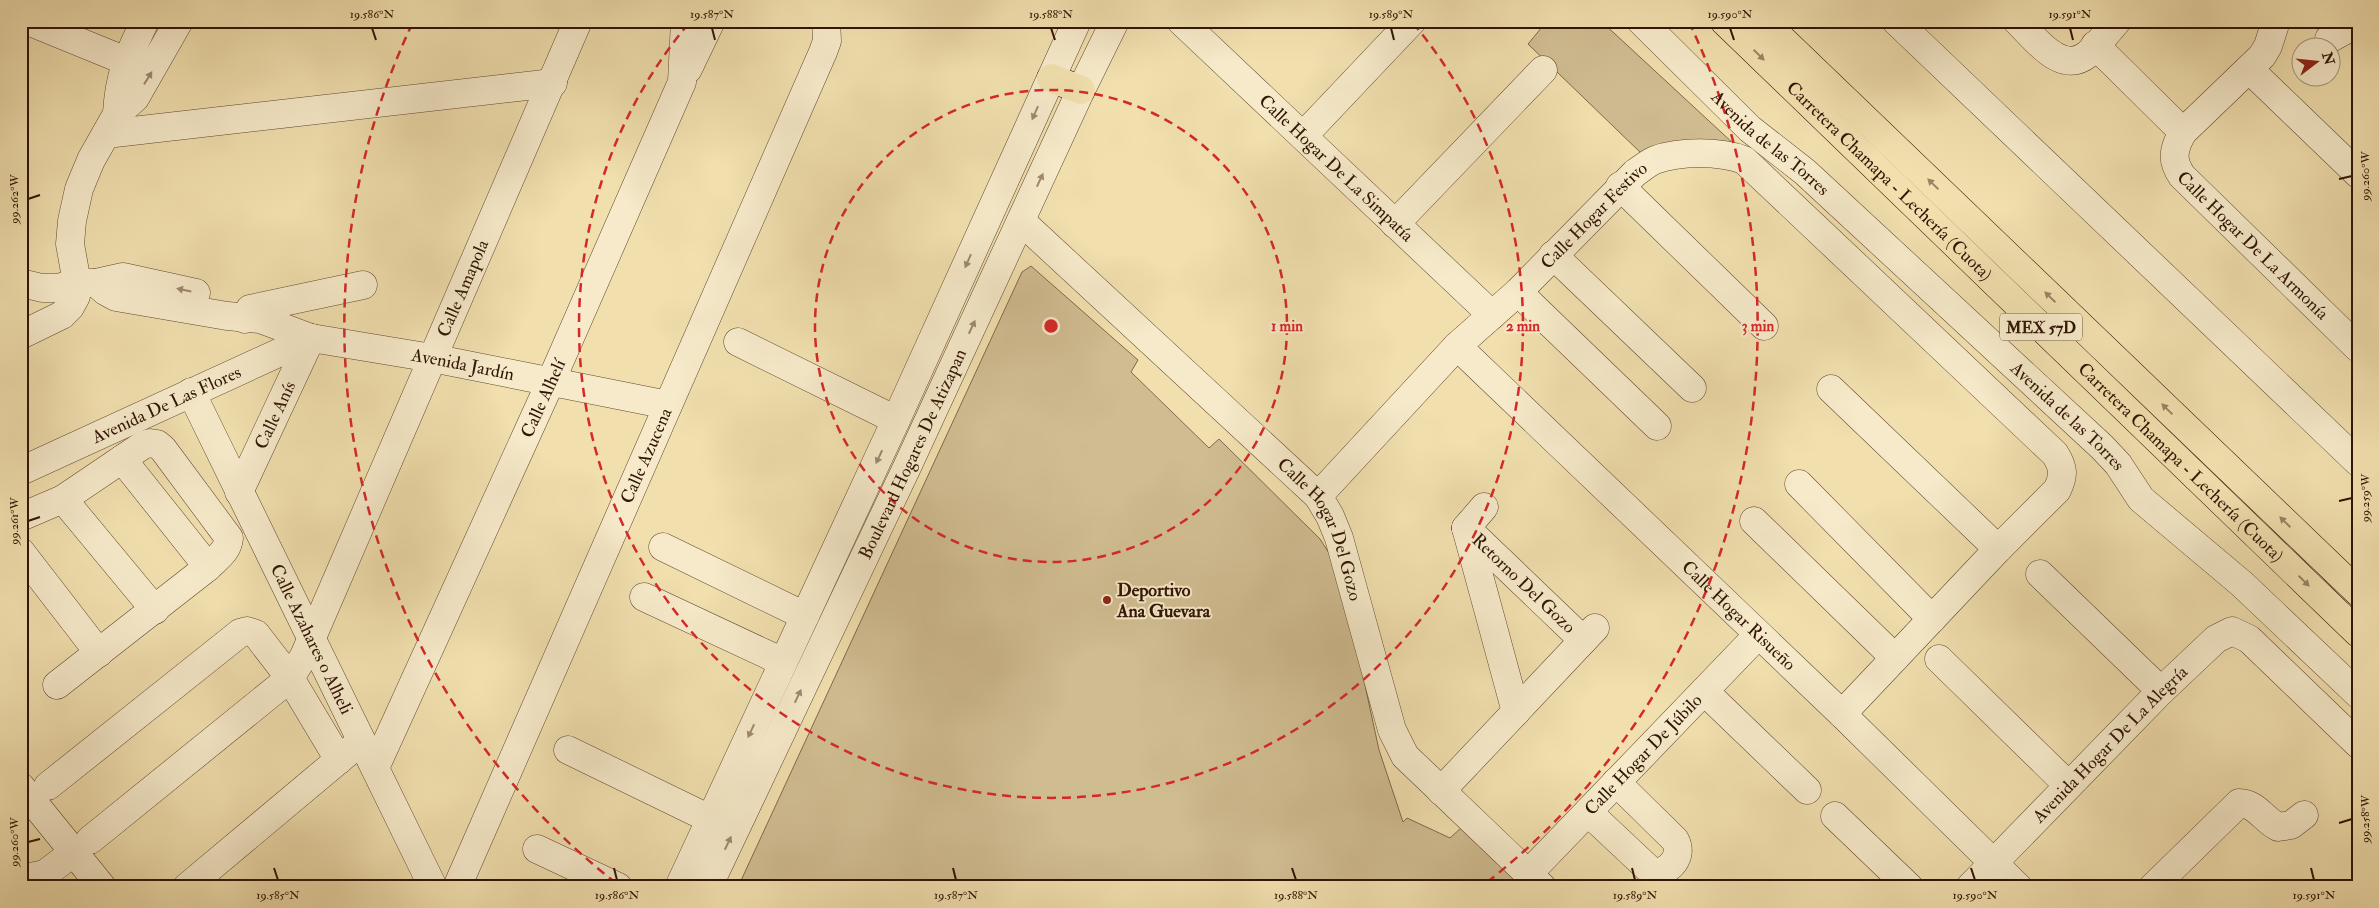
<svg xmlns="http://www.w3.org/2000/svg" width="2379" height="908" font-family="'IM FELL Double Pica',serif">
  <style>
    .green { fill: #d0bc91; stroke: #80684b }
    .lines { fill: none; stroke-linecap: round; stroke-linejoin: round }
    .minor-casing { stroke: #60472f; stroke-width: 29 }
    .major-casing { stroke: #301405; stroke-width: 29 }
    .highway-casing { stroke: #301405; stroke-width: 29 }
    .minor { stroke: #f6eaca; stroke-width: 28 }
    .major { stroke: #f1dfae; stroke-width: 28 }
    .highway { stroke: #f1dfae; stroke-width: 28 }
    .oneway { fill: #9a8462 }
    .oneway2 { fill: #9d8a71 }
    .ticks { fill: none; stroke: #301405; stroke-width: 2 }
    .ring { fill: none; stroke: #d62828; stroke-width: 2.5; stroke-dasharray: 9 6 }
    .poi-dot { fill: #8f2418; stroke: #f6eaca; stroke-width: 2 }
    .labels { text-anchor: middle; stroke-width: 4; stroke-linejoin: round; paint-order: stroke }
    .shield { fill: #f6eaca; stroke: #6b5440; stroke-width: 1 }
    .shield-label { font-size: 16px; font-weight: bold; fill: #301405 }
    .street-label { font-size: 18px; fill: #301405; stroke: #f6eaca }
    .poi-label { font-size: 18px; font-weight: bold; fill: #301405; stroke: #f6eaca; text-anchor: start }
    .centre { fill: #d62828; stroke: #f6eaca; stroke-width: 2.5 }
    .ring-label { font-size: 15px; text-anchor: middle; font-weight: bold; fill: #d62828; stroke: #f6eaca; stroke-width: 4; stroke-linejoin: round; paint-order: stroke }
    .neatline { fill: none; stroke: #301405; stroke-width: 2 }
    .ticks-label { font-size: 12px; text-anchor: middle; fill: #301405 }
  </style>
  <rect width="100%" height="100%" fill="#f1dfae"/>
  <filter id="stains"><feTurbulence type="fractalNoise" baseFrequency=".004" numOctaves="4"/><feColorMatrix values="0 0 0 0 .2 0 0 0 0 .09 0 0 0 0 .02 0 0 0 .5 -.17"/></filter>
  <radialGradient id="worn" r=".72"><stop offset=".6" stop-color="#630" stop-opacity="0"/><stop offset="1" stop-color="#630" stop-opacity=".3"/></radialGradient>
  <g class="green">
    <polygon points="1547,21 1601,21 1735,145 1643,155 1528,44"/>
    <polygon points="1031,266 1138,360 1131,372 1209,448 1219,439 1320,539 1331,556 1356,644 1379,750 1403,822 1407,818 1450,838 1461,828 1523,887 738,887 1022,272"/>
  </g>
  <g class="lines">
    <defs>
      <g id="minor">
        <polyline points="28,21 126,61"/>
        <path id="s1" d="M 1181,21 L 1492,315"/>
        <path id="s2" d="M 1641,21 L 1750,129 L 1805,172 L 2102,447 L 2118,464 L 2141,499 L 2242,584 L 2358,694"/>
        <polyline points="1896,21 2358,462"/>
        <path d="M 2017,21 C 2035,38 2061,76 2088,54 C 2098,45 2107,32 2117,21"/>
        <path id="s3" d="M 2276,21 L 2268,46 L 2262,56 L 2183,132 C 2173,149 2171,160 2182,176 L 2358,348"/>
        <polyline points="2329,39 2358,23"/>
        <polyline points="2095,45 2183,132"/>
        <polyline points="688,69 711,21"/>
        <polyline points="2249,69 2358,174"/>
        <path d="M 117,114 C 119,75 128,56 145,21"/>
        <polyline points="106,134 553,83"/>
        <polyline points="1303,136 1412,21"/>
        <polyline points="1620,186 1764,326"/>
        <path id="s4" d="M 1021,221 L 1318,496 L 1330,516 L 1339,538 L 1392,730 L 1405,756 L 1542,887"/>
        <polyline points="1395,224 1543,70"/>
        <polyline points="1553,255 1692,388"/>
        <polyline points="21,283 42,288 57,288 77,283 96,283 123,277 196,293"/>
        <path id="s5" d="M 96,283 L 105,291 L 116,297 L 227,316 L 260,319 L 311,338 L 432,358 L 668,405"/>
        <polyline points="1518,292 1657,426"/>
        <polyline points="245,319 250,309 363,285"/>
        <polyline points="21,335 62,315 70,307 76,296 77,283 70,244 72,221 79,189 91,160 117,114 135,98 179,21"/>
        <polyline points="738,342 896,420"/>
        <path id="s6" d="M 1457,346 L 1842,714 L 2018,887"/>
        <polyline points="1831,389 1998,549"/>
        <path id="s7" d="M 191,392 L 433,887"/>
        <polyline points="122,459 208,567"/>
        <path id="s8" d="M 21,471 L 311,338"/>
        <polyline points="1799,484 1932,619"/>
        <path id="s9" d="M 239,492 L 311,338"/>
        <path id="s10" d="M 1318,496 L 1457,346 L 1518,292 L 1635,173 C 1641,169 1648,163 1655,160 C 1679,151 1720,151 1744,160 L 2055,454 C 2064,468 2064,476 2057,490 L 1998,549 L 1842,714"/>
        <polyline points="63,499 155,610"/>
        <path d="M 21,517 L 63,499 L 143,445 L 150,443 L 157,444 L 163,449 L 229,538 C 228,551 217,558 208,567 L 57,685"/>
        <polyline points="1754,521 1895,658"/>
        <polyline points="1466,528 1516,712"/>
        <path id="s11" d="M 1466,528 L 1583,640"/>
        <polyline points="1466,528 1484,507"/>
        <polyline points="663,547 805,616"/>
        <polyline points="21,552 99,653"/>
        <polyline points="2040,574 2161,691"/>
        <polyline points="644,597 783,662"/>
        <polyline points="1939,659 2068,785"/>
        <polyline points="1704,691 1807,790"/>
        <polyline points="568,750 710,819"/>
        <path id="s12" d="M 375,768 L 551,381 L 682,82 L 685,21"/>
        <polyline points="48,786 240,633 247,631 256,634 290,678 339,760"/>
        <polyline points="21,787 102,887"/>
        <polyline points="1441,791 1595,628"/>
        <path d="M 1588,812 L 1653,873 C 1670,872 1684,856 1675,840 L 1616,782"/>
        <polyline points="1835,816 1909,887"/>
        <path id="s13" d="M 90,840 L 290,678 L 304,656 L 578,21"/>
        <polyline points="537,849 618,887"/>
        <path id="s14" d="M 1528,874 L 1758,635"/>
        <polyline points="21,879 45,874 74,852"/>
        <polyline points="187,887 353,748"/>
        <path id="s15" d="M 457,887 L 823,52 L 827,41 L 826,21"/>
        <polyline points="679,887 896,420 1077,21"/>
        <path id="s16" d="M 708,887 L 908,465 L 1081,90 L 1115,21"/>
        <path id="s17" d="M 1970,887 L 2161,691 L 2216,639 L 2232,631 L 2249,639 L 2358,744"/>
        <path d="M 2153,887 L 2239,803 C 2256,803 2264,820 2278,827 L 2291,825 L 2304,815"/>
      </g>
      <polyline id="major" points="1051,78 1081,90"/>
      <g id="highway">
        <path id="s18" d="M 1724,21 L 2358,633"/>
        <polyline points="1763,21 2358,592"/>
      </g>
    </defs>
    <use href="#minor" class="minor-casing"/>
    <use href="#major" class="major-casing"/>
    <use href="#highway" class="highway-casing"/>
    <use href="#minor" class="minor"/>
    <use href="#major" class="major"/>
    <use href="#highway" class="highway"/>
  </g>
  <defs><path id="oneway-solid" d="M-6-.8H1V-3.2L6.5 0L1 3.2V.8H-6Z" transform="scale(1.25)"/></defs>
  <g class="oneway">
    <use href="#oneway-solid" transform="translate(1759 55) rotate(44)"/>
    <use href="#oneway-solid" transform="translate(1933 184) rotate(-136)"/>
    <use href="#oneway-solid" transform="translate(2050 297) rotate(-136)"/>
    <use href="#oneway-solid" transform="translate(2167 409) rotate(-136)"/>
    <use href="#oneway-solid" transform="translate(2285 522) rotate(-136)"/>
    <use href="#oneway-solid" transform="translate(2304 581) rotate(44)"/>
  </g>
  <g class="oneway2">
    <use href="#oneway-solid" transform="translate(148 78) rotate(-58)"/>
    <use href="#oneway-solid" transform="translate(1035 113) rotate(114)"/>
    <use href="#oneway-solid" transform="translate(1040 180) rotate(-65)"/>
    <use href="#oneway-solid" transform="translate(968 261) rotate(114)"/>
    <use href="#oneway-solid" transform="translate(184 290) rotate(-168)"/>
    <use href="#oneway-solid" transform="translate(972 327) rotate(-65)"/>
    <use href="#oneway-solid" transform="translate(879 457) rotate(115)"/>
    <use href="#oneway-solid" transform="translate(798 696) rotate(-65)"/>
    <use href="#oneway-solid" transform="translate(751 731) rotate(115)"/>
    <use href="#oneway-solid" transform="translate(728 843) rotate(-65)"/>
  </g>
  <path class="ticks" d="M 372,28 L 376,40M 712,28 L 715,40M 1051,28 L 1055,40M 1391,28 L 1394,40M 1730,28 L 1734,40M 2070,28 L 2073,40M 2339,179 L 2352,176M 28,199 L 40,195M 2339,501 L 2352,498M 28,521 L 40,517M 2339,823 L 2352,819M 28,842 L 40,839M 274,868 L 278,880M 614,868 L 617,880M 953,868 L 956,880M 1292,868 L 1296,880M 1632,868 L 1635,880M 1971,868 L 1975,880M 2311,868 L 2314,880"/>
  <g class="ring">
    <circle cx="1051" cy="326" r="236"/>
    <path d="M1413 23A472 472 0 1 1 689 23"/>
    <path d="M616 883A707 707 0 0 1 413 22M1689 22A707 707 0 0 1 1486 883"/>
  </g>
  <circle class="poi-dot" cx="1107" cy="600" r="5"/>
  <g class="labels">
    <rect class="shield" x="2000" y="313.5" width="82" height="27" rx="4"/>
    <g class="shield-label">
      <text x="2041" y="333">MEX 57D</text>
    </g>
    <g class="street-label">
      <text dy="6" stroke="none"><textPath href="#s2" startOffset="178">Avenida de las Torres</textPath></text>
      <text dy="6" stroke="none"><textPath href="#s1" startOffset="214">Calle Hogar De La Simpatía</textPath></text>
      <text dy="6" stroke="none"><textPath href="#s18" startOffset="230">Carretera Chamapa - Lechería (Cuota)</textPath></text>
      <text dy="6" stroke="none"><textPath href="#s10" startOffset="394">Calle Hogar Festivo</textPath></text>
      <text dy="6" stroke="none"><textPath href="#s3" startOffset="294">Calle Hogar De La Armonía</textPath></text>
      <text dy="6" stroke="none"><textPath href="#s13" startOffset="684">Calle Amapola</textPath></text>
      <text dy="6" stroke="none"><textPath href="#s5" startOffset="379">Avenida Jardín</textPath></text>
      <text dy="6" stroke="none"><textPath href="#s12" startOffset="406">Calle Alhelí</textPath></text>
      <text dy="6" stroke="none"><textPath href="#s8" startOffset="160">Avenida De Las Flores</textPath></text>
      <text dy="6" stroke="none"><textPath href="#s9" startOffset="85">Calle Anís</textPath></text>
      <text dy="6" stroke="none"><textPath href="#s2" startOffset="582">Avenida de las Torres</textPath></text>
      <text dy="6" stroke="none"><textPath href="#s16" startOffset="479">Boulevard Hogares De Atizapan</textPath></text>
      <text dy="6" stroke="none"><textPath href="#s15" startOffset="471">Calle Azucena</textPath></text>
      <text dy="6" stroke="none"><textPath href="#s18" startOffset="635">Carretera Chamapa - Lechería (Cuota)</textPath></text>
      <text dy="6" stroke="none"><textPath href="#s4" startOffset="435">Calle Hogar Del Gozo</textPath></text>
      <text dy="6" stroke="none"><textPath href="#s11" startOffset="80">Retorno Del Gozo</textPath></text>
      <text dy="6" stroke="none"><textPath href="#s6" startOffset="390">Calle Hogar Risueño</textPath></text>
      <text dy="6" stroke="none"><textPath href="#s7" startOffset="275">Calle Azahares o Alheli</textPath></text>
      <text dy="6" stroke="none"><textPath href="#s17" startOffset="200">Avenida Hogar De La Alegría</textPath></text>
      <text dy="6" stroke="none"><textPath href="#s14" startOffset="166">Calle Hogar De Júbilo</textPath></text>
    </g>
    <g class="poi-label">
      <text x="1117" y="596">Deportivo<tspan x="1117" dy="21">Ana Guevara</tspan></text>
    </g>
  </g>
  <circle cx="1051" cy="326" r="8" class="centre"/>
  <g class="ring-label">
    <text x="1287" y="331">1 min</text>
    <text x="1523" y="331">2 min</text>
    <text x="1758" y="331">3 min</text>
  </g>
  <rect width="2379" height="908" fill="none" stroke="#f1dfae" stroke-width="55"/>
  <g transform="translate(2316 62) rotate(74)"><circle r="24" fill="#f6eaca" stroke="#a7947b"/>
  <path d="M0-4L9 19L0 12L-9 19Z" fill="#8f2418"/>
  <text y="-8" font-size="14" font-weight="bold" text-anchor="middle" fill="#301405">N</text>
  </g>
  <rect x="28" y="28" width="2324" height="852" class="neatline"/>
  <g class="ticks-label">
    <text x="372" y="18">19.586°N</text>
    <text x="712" y="18">19.587°N</text>
    <text x="1051" y="18">19.588°N</text>
    <text x="1391" y="18">19.589°N</text>
    <text x="1730" y="18">19.590°N</text>
    <text x="2070" y="18">19.591°N</text>
    <text transform="translate(2365 176) rotate(-90)" y="4">99.260°W</text>
    <text transform="translate(14 199) rotate(-90)" y="4">99.262°W</text>
    <text transform="translate(2365 498) rotate(-90)" y="4">99.259°W</text>
    <text transform="translate(14 521) rotate(-90)" y="4">99.261°W</text>
    <text transform="translate(2365 819) rotate(-90)" y="4">99.258°W</text>
    <text transform="translate(14 842) rotate(-90)" y="4">99.260°W</text>
    <text x="278" y="899">19.585°N</text>
    <text x="617" y="899">19.586°N</text>
    <text x="956" y="899">19.587°N</text>
    <text x="1296" y="899">19.588°N</text>
    <text x="1635" y="899">19.589°N</text>
    <text x="1975" y="899">19.590°N</text>
    <text x="2314" y="899">19.591°N</text>
  </g>
  <rect width="100%" height="100%" filter="url(#stains)"/>
  <rect width="100%" height="100%" fill="url(#worn)"/>
</svg>
